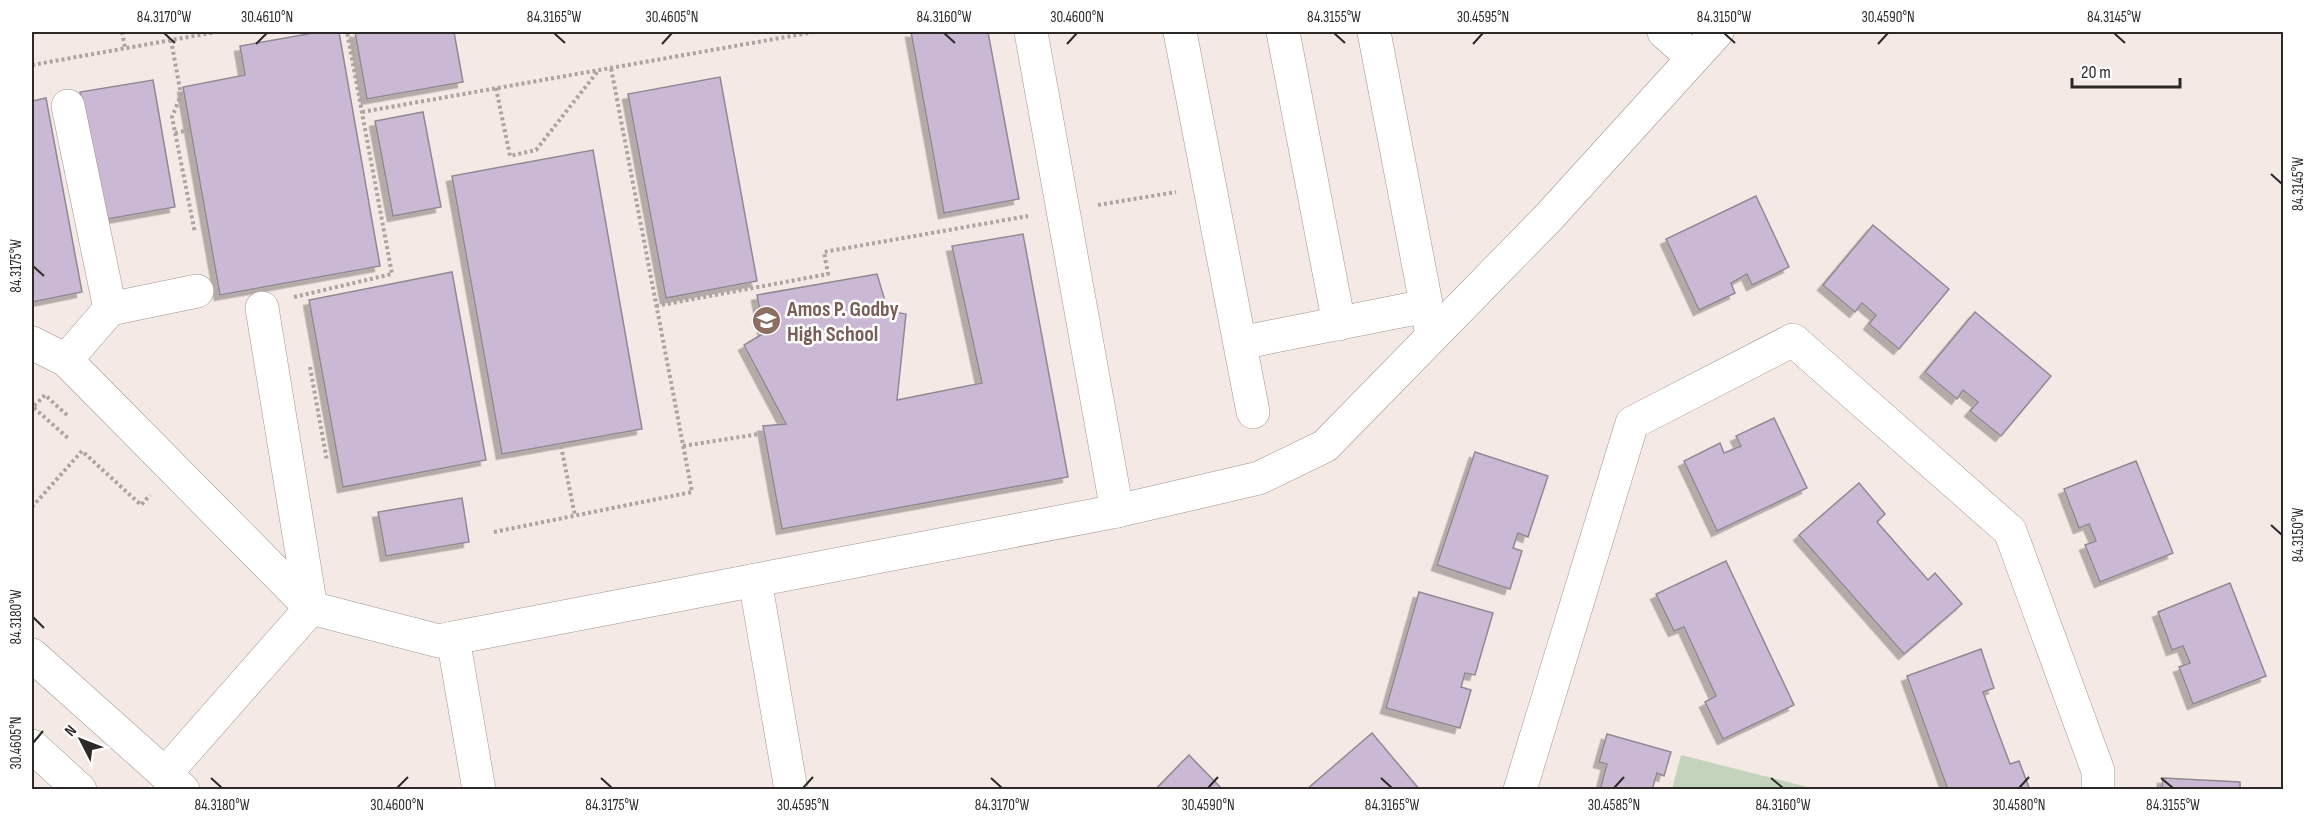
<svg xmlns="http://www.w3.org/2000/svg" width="2315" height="821" font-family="'Sofia Sans Condensed',sans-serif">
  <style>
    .green { fill: #c4d4bc }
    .building { fill: #cbb8d5; stroke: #8f8a92; stroke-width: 1.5; filter: url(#shadow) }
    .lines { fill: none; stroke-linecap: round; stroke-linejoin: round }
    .minor-casing { stroke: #a09591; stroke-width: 34 }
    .major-casing { stroke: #a09591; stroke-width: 34 }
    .path { stroke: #ada4a1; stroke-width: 4; stroke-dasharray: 3 3; stroke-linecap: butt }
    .minor { stroke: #fff; stroke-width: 33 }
    .major { stroke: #fff; stroke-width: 33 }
    .ticks { fill: none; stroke: #2d2927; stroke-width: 2 }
    .labels { text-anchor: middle; stroke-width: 5; stroke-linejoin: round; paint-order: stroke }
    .education-label { font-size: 22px; font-weight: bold; fill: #785e54; stroke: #fff; text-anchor: start }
    .neatline { fill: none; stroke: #2d2927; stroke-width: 2 }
    .ticks-label { font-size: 15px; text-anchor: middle; fill: #2d2927 }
  </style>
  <defs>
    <filter id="shadow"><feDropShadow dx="-5.5" dy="5.5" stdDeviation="0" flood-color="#0004"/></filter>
  </defs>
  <rect width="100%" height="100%" fill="#f5e9e5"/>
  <polygon class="green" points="1681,755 1816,789 1672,789"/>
  <g class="building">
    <polygon points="319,32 339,32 380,266 220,295 183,87 245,75 240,46"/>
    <polygon points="355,32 454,32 463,82 367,99"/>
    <polygon points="911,32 988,32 1019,199 944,213"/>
    <polygon points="720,77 757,281 666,298 628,94"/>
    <polygon points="153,80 175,207 102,220 80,92"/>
    <polygon points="46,98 82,292 32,302 32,101"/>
    <polygon points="423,112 441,207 393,216 375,121"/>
    <polygon points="593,150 642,429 502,454 452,176"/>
    <polygon points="1756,196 1789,267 1752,285 1747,274 1731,283 1735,293 1699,310 1666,239"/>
    <polygon points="1873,225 1949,289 1899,349 1869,324 1876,315 1862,303 1855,312 1823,285"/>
    <polygon points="1023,234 1068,477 782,529 763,426 786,424 744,345 764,333 757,295 877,274 888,311 906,314 897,400 982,383 952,246"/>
    <polygon points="452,272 486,460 343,487 309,300"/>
    <polygon points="1975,312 2051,376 2001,436 1970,411 1978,402 1963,390 1957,399 1925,372"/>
    <polygon points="1774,418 1807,488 1717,531 1684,461 1720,443 1724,453 1741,446 1736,436"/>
    <polygon points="1475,452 1548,476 1528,537 1518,533 1513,548 1522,551 1510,589 1437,565"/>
    <polygon points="2136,461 2173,553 2100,582 2085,545 2096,541 2089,524 2079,528 2064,489"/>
    <polygon points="1859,483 1885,514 1877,522 1928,580 1935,573 1962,604 1904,654 1799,535"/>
    <polygon points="462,498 469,542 386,556 378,512"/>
    <polygon points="1726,561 1794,705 1723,739 1705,702 1716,696 1684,627 1674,631 1656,594"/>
    <polygon points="2230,583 2266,676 2193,704 2179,667 2190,663 2183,646 2172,650 2158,612"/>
    <polygon points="1419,592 1493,613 1475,675 1465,673 1461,687 1471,690 1460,728 1386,708"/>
    <polygon points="1981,649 1994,688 1983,692 2010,764 2019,761 2030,790 1948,790 1907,676"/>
    <polygon points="1372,733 1420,790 1306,790"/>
    <polygon points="1607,734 1671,752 1664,776 1657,773 1652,790 1600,790 1607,764 1599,762"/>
    <polygon points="1189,755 1223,790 1155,790"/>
    <polygon points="2163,778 2240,782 2240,790 2162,790"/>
  </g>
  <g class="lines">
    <defs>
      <g id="minor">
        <polyline points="1031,32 1117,511"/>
        <polyline points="1180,32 1253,412"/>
        <polyline points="1283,32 1339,324"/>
        <polyline points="1374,32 1432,335"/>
        <polyline points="1664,32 1693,58"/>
        <polyline points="68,106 110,309 197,291"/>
        <polyline points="262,308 311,608"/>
        <polyline points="32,343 66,360 311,608 439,641 453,638 1117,511 1259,478 1325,446 1548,218 1717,32"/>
        <polyline points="1240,343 1426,306"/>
        <polyline points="66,360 110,309"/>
        <polyline points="755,580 791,790"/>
        <polyline points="453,638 479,790"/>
        <polyline points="165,774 311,608"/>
        <polyline points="1520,790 1632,423 1793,340 2010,531 2098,771 2098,790"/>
      </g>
      <g id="major">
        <polyline points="32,655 183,790"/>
        <polyline points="32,746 80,790"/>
      </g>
    </defs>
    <use href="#minor" class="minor-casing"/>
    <use href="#major" class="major-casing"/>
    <g class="path">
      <polyline points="122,32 125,48"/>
      <polyline points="171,40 181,95 172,117 195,233"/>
      <polyline points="32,65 216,32"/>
      <polyline points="496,88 510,156 536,150 598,71"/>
      <polyline points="362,112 814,32"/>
      <polyline points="175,133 190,130"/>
      <polyline points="1098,205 1176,192"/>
      <polyline points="294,297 392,274 347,32"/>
      <polyline points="656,306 828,274 824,252 1028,216"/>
      <polyline points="310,367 327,461"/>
      <polyline points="67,415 45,395 33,407 69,439"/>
      <polyline points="561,446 575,516"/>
      <polyline points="683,446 759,434"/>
      <polyline points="32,507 82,451 141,505 150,495"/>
      <polyline points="494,532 692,492 611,68"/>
    </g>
    <use href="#minor" class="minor"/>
    <use href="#major" class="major"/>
  </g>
  <path class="ticks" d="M 164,33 L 175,43M 554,33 L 565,43M 944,33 L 955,43M 1334,33 L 1345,43M 1724,33 L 1735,43M 2114,33 L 2125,43M 256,44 L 267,33M 662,44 L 672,33M 1067,44 L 1077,33M 1473,44 L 1483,33M 1878,44 L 1888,33M 2271,174 L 2282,184M 33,266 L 44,276M 2271,525 L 2282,535M 33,617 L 44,628M 33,743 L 43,731M 211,778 L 222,788M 601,778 L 612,788M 991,778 L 1002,788M 1381,778 L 1392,788M 1771,778 L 1783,788M 2161,778 L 2173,788M 397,788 L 408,777M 803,788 L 813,777M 1208,788 L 1218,777M 1614,788 L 1624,777M 2019,788 L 2029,777"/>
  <defs>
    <symbol id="school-disc" viewBox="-11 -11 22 22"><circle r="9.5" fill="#8d6e63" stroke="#fff"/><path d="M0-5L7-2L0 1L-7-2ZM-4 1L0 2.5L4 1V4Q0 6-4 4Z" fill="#fff"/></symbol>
  </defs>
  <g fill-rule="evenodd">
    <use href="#school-disc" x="750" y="304" width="33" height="33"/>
  </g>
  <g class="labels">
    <g class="education-label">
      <text x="787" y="316">Amos P. Godby<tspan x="787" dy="25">High School</tspan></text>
    </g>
  </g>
  <rect width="2315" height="821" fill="none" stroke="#ffffff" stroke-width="66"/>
  <g transform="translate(81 740) rotate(312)" stroke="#ffffff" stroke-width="4.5" paint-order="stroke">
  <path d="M0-4.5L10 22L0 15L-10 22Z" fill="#2d2927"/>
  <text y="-9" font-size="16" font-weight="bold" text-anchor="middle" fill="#2d2927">N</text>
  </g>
  <path d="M2072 78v9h108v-9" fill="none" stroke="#2d2927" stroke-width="3"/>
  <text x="2081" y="78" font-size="18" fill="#2d2927" stroke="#ffffff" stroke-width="4.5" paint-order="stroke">20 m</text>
  <rect x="33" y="33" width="2249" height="755" class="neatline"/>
  <g class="ticks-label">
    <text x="164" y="22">84.3170°W</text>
    <text x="267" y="22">30.4610°N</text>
    <text x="554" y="22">84.3165°W</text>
    <text x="672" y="22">30.4605°N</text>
    <text x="944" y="22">84.3160°W</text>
    <text x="1077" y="22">30.4600°N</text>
    <text x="1334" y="22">84.3155°W</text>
    <text x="1483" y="22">30.4595°N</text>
    <text x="1724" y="22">84.3150°W</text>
    <text x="1888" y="22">30.4590°N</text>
    <text x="2114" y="22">84.3145°W</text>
    <text transform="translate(2298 184) rotate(-90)" y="5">84.3145°W</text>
    <text transform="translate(16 266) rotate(-90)" y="5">84.3175°W</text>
    <text transform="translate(2298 535) rotate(-90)" y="5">84.3150°W</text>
    <text transform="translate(16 617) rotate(-90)" y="5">84.3180°W</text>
    <text transform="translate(16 743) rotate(-90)" y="5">30.4605°N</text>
    <text x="222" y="810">84.3180°W</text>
    <text x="397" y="810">30.4600°N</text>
    <text x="612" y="810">84.3175°W</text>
    <text x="803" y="810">30.4595°N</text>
    <text x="1002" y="810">84.3170°W</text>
    <text x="1208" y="810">30.4590°N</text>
    <text x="1392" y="810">84.3165°W</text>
    <text x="1614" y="810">30.4585°N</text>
    <text x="1783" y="810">84.3160°W</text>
    <text x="2019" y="810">30.4580°N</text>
    <text x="2173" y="810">84.3155°W</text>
  </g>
</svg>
